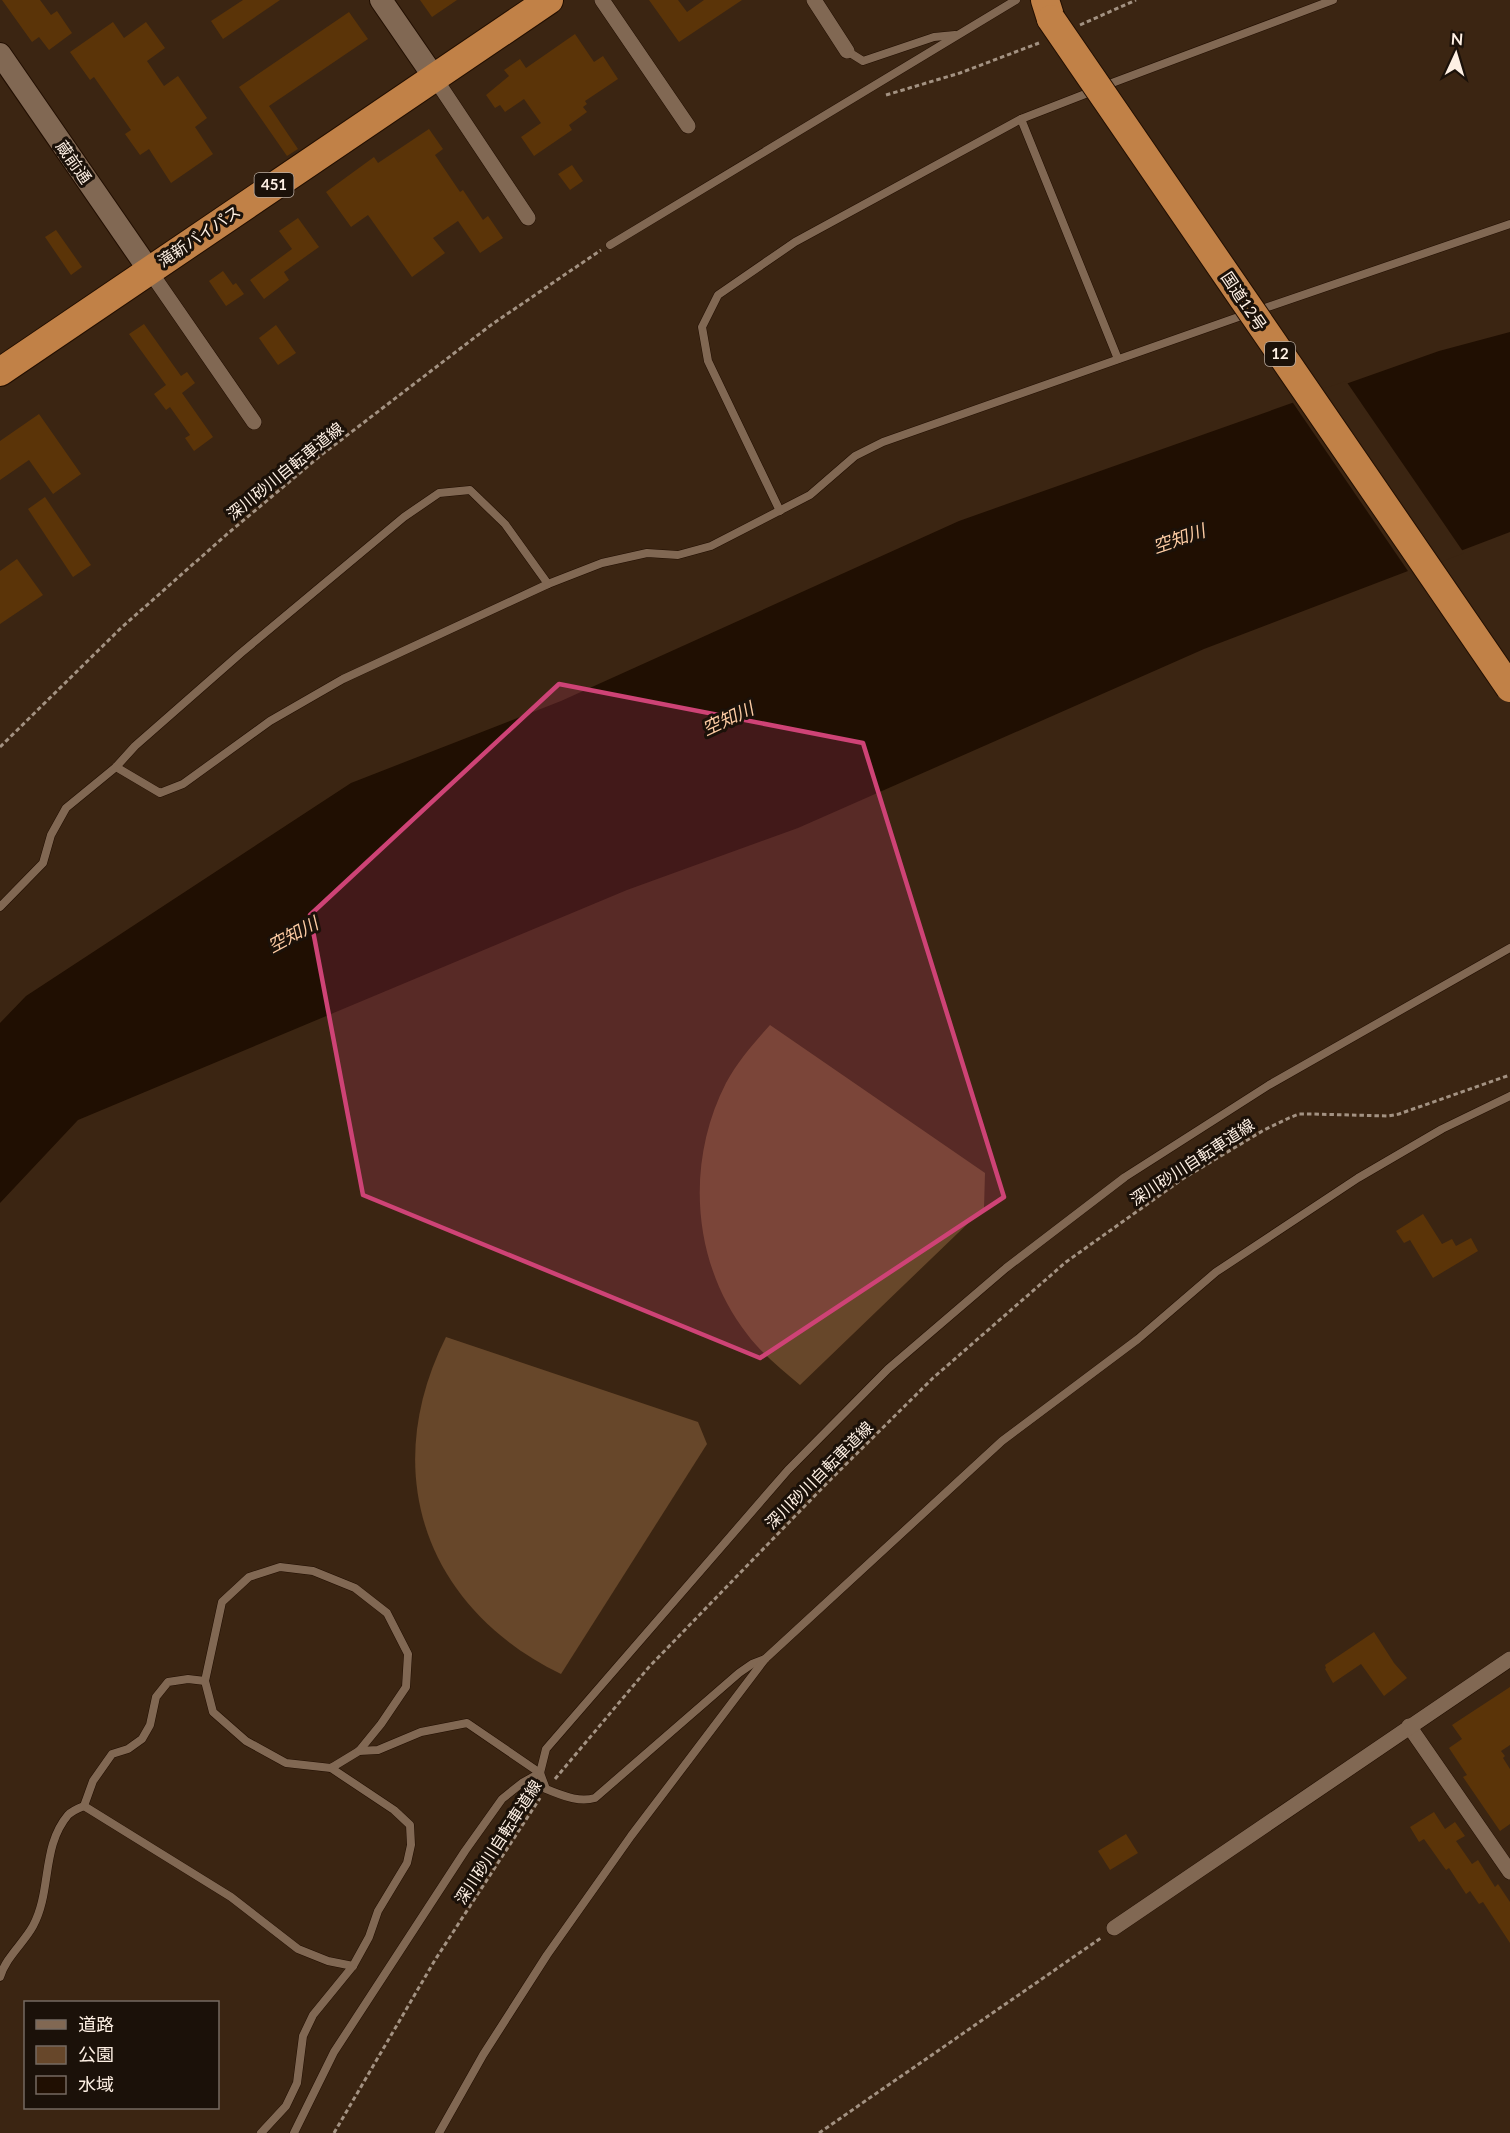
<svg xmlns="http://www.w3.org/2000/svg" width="1510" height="2133" font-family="Lato,'Noto Sans JP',sans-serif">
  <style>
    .green { fill: #67472a }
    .water { fill: #200f02 }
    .pier { fill: #3b2512 }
    .building { fill: #5b3408 }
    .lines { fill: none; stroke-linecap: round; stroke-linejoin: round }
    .lane-casing { stroke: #210e00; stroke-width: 9 }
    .street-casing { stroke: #210e00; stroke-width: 16 }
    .secondary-casing { stroke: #210e00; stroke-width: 24 }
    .highway-casing { stroke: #210e00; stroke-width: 30 }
    .path { stroke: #a39282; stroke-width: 3; stroke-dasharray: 4.5 3; stroke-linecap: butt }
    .lane { stroke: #816853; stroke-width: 8 }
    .street { stroke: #816853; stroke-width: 15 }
    .secondary { stroke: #816853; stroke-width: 22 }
    .highway { stroke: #c18147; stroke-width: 28 }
    .highway-bridge-casing { stroke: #210e00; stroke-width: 30; stroke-linecap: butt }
    .highway-bridge { stroke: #c18147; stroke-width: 28 }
    .marked { fill: #ce4376; fill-opacity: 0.2; stroke: #ce4376; stroke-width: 4.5; stroke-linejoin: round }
    .labels { text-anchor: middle; stroke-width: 6; stroke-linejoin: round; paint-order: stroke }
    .shield { fill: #1b1109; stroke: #baada2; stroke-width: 1.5 }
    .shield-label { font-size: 15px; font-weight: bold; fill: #fef0e4 }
    .street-label { font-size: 16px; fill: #fef0e4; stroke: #1b1109 }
    .water-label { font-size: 18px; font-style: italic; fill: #fccba3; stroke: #1b1109 }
  </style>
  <rect width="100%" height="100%" fill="#3b2512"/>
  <g class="green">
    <path d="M 770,1025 L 985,1173 L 984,1208 L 800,1385 C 781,1369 762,1354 747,1334 C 692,1263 685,1163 726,1083 C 738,1061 754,1043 770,1025 Z"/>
    <path d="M 446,1337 L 698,1422 L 707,1444 L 561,1674 C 425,1608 378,1472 446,1337 Z"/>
  </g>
  <polygon class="water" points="1510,332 1510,532 1204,649 798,828 627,890 78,1120 0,1203 0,1023 26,996 351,783 561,701 959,521 1439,351"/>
  <polygon class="pier" points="1346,381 1464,553 1410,574 1291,400"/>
  <g class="building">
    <polygon points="2,0 40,0 51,15 57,11 72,33 49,50 39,37 32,42"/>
    <polygon points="243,0 280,0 223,39 211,21"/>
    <polygon points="420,0 457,0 432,17"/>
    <polygon points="649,0 678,0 687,12 704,0 742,0 679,42"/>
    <polygon points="349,12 368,39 269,106 298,149 287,156 239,87"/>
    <polygon points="113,22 124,38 146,22 165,48 147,61 164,86 178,76 207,118 195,127 213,154 171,183 149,149 140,155 125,134 131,130 94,77 90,80 70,52"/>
    <polygon points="575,34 594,62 603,56 618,79 585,101 587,104 583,107 587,112 569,125 572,130 534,156 521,137 541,123 524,99 505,112 500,105 495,108 486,95 509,76 504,70 520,59 526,68"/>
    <polygon points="429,129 443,149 435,155 460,192 463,190 483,220 488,216 503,238 480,253 458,221 433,238 445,253 412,277 368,215 351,227 326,192 374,157 378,163"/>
    <polygon points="572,165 583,181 570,190 558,174"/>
    <polygon points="298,218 319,247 284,272 289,280 264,299 250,280 292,249 279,231"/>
    <polygon points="56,230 82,267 71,275 45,237"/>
    <polygon points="223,271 233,285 236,283 244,294 226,306 209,281"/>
    <polygon points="144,324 181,376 187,372 195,383 182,393 213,437 194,451 185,438 190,435 170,407 166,410 154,394 166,385 129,334"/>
    <polygon points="276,325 296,353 278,365 259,338"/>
    <polygon points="39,414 81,474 53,494 29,460 0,480 0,441"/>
    <polygon points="45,497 91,565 73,577 28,509"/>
    <polygon points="17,559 43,595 0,624 0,571"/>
    <polygon points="1423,1214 1442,1244 1452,1239 1456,1246 1471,1238 1478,1251 1433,1278 1410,1240 1404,1243 1396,1231"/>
    <polygon points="1374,1632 1394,1663 1407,1678 1384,1696 1361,1664 1333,1683 1325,1669 1326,1668 1325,1665"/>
    <polygon points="1510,1687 1510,1745 1501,1751 1505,1756 1503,1758 1510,1769 1510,1824 1500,1831 1463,1777 1467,1775 1449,1748 1462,1739 1452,1725"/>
    <polygon points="1434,1812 1445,1829 1455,1822 1465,1836 1456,1841 1472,1864 1478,1860 1495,1887 1498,1884 1510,1902 1510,1943 1483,1902 1479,1904 1470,1891 1466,1894 1449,1868 1446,1870 1424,1839 1419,1842 1410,1827"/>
    <polygon points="1126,1834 1138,1853 1110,1870 1098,1851"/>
  </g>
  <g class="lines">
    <defs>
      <g id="lane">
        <polyline points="847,51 863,61 934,37 955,35"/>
        <polyline points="1104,86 1333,0"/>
        <polyline points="1021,119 1118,359"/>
        <polyline points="610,245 1016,0"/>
        <polyline points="1259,310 1510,224"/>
        <polyline points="780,511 708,361 702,327 718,295 795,242 1021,119 1093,91"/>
        <polyline points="116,767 160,793 183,784 270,721 343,679 548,584 602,563 647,553 678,555 711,546 810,495 855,456 883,442 1247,314"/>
        <polyline points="0,907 43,863 51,835 66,808 116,767 135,746 241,653 404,517 439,493 470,490 505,524 548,584"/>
        <polygon points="280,1567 313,1571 355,1588 387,1613 408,1654 406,1687 381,1724 359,1751 331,1768 286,1763 246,1741 213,1712 205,1681 222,1602 249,1577"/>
        <path d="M 765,1659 L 752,1664 L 739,1673 L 595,1798 C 578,1803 562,1795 546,1789 L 540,1773 L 546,1749 L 788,1470 L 888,1369 L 1006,1268 L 1125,1177 L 1269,1085 L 1510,948"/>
        <polyline points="359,1751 378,1750 421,1732 467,1723 540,1773"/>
        <polyline points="84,1806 231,1897 298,1949 328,1961 353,1966"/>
        <path d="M 0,1977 C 6,1957 23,1944 33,1926 C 52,1891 41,1847 68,1815 C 72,1811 79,1808 84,1806 L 93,1781 L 112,1754 L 128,1749 L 142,1739 L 150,1725 L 156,1697 L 168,1682 L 188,1679 L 205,1681"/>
        <polyline points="261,2133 286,2106 297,2083 303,2036 313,2015 353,1966 369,1937 378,1911 407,1863 411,1845 410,1825 394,1810 331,1768"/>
        <polyline points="294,2133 334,2052 465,1851 502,1799 522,1783 540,1773"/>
        <polyline points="439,2133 483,2055 547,1955 631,1836 765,1659 1002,1441 1138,1339 1216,1272 1358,1178 1442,1129 1510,1096"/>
      </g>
      <g id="street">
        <polyline points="602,0 688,126"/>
        <polyline points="814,0 847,51"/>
        <polyline points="434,77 528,218"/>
        <polyline points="149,270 254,422"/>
        <polyline points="1409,1726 1510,1872"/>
        <polyline points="1114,1928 1510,1659"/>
      </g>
      <g id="secondary">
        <polyline points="381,0 434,77"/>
        <polyline points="0,54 149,270"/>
      </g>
      <g id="highway">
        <polyline points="1045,0 1051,19"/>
        <polyline points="0,372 549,0"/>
      </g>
    </defs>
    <use href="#lane" class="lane-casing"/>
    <use href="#street" class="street-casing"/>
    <use href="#secondary" class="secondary-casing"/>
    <use href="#highway" class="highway-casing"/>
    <g class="path">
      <polyline points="1080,25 1136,0"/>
      <polyline points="886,95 960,73 1039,43"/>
      <polyline points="0,747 121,628 226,535 320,456 491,325 601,250"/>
      <polyline points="555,1779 649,1667 829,1481 933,1378 1066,1262 1184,1178 1264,1130 1289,1118 1299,1114 1312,1114 1388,1116 1399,1114 1510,1075"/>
      <polyline points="334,2133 435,1960 540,1798"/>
      <polyline points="819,2133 1101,1938"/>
    </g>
    <use href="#lane" class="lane"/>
    <use href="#street" class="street"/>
    <use href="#secondary" class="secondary"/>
    <use href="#highway" class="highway"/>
    <defs>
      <polyline id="highway-bridge" points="1051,19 1510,688"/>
    </defs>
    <use href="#highway-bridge" class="highway-bridge-casing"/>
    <use href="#highway-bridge" class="highway-bridge"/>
  </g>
  <path class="marked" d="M 559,684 L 863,743 L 1004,1197 L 760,1358 L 363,1195 L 310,915 Z"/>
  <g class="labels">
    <g class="shield">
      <rect x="254.5" y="173" width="39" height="24" rx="4.5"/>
      <rect x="1265" y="342" width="30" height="24" rx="4.5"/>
    </g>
    <g class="shield-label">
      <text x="274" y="190">451</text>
      <text x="1280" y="359">12</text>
    </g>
    <g class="street-label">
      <text transform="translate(74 162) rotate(55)" y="6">蔵前通</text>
      <text transform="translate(199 236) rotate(-34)" y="6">滝新バイパス</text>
      <text transform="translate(1244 301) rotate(56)" y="6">国道12号</text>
      <text transform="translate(285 471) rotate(-39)" y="6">深川砂川自転車道線</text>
      <text transform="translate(1192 1162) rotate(-33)" y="6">深川砂川自転車道線</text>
      <text transform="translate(819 1475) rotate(-45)" y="6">深川砂川自転車道線</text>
      <text transform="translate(498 1842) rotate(-57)" y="6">深川砂川自転車道線</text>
    </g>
    <g class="water-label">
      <text transform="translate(1179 539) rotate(-19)" y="6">空知川</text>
      <text transform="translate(728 719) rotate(-25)" y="6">空知川</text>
      <text transform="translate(293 935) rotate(-28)" y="6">空知川</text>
    </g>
  </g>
  <rect x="24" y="2001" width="195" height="108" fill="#1b1109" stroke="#766a61" stroke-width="1.5"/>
  <rect x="36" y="2020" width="30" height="9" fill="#816853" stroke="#766a61" stroke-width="1.5"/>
  <text x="78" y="2031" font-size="18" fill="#fef0e4">道路</text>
  <rect x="36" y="2046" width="30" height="18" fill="#67472a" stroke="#766a61" stroke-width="1.5"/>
  <text x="78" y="2061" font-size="18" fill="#fef0e4">公園</text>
  <rect x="36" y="2076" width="30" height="18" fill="#200f02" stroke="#766a61" stroke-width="1.5"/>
  <text x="78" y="2091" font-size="18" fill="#fef0e4">水域</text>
  <g transform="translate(1456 54) rotate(4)" stroke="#1b1109" stroke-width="4.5" paint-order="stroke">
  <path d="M0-4.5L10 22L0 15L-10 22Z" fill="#fef0e4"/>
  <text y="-9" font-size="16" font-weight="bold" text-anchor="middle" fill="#fef0e4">N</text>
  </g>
</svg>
